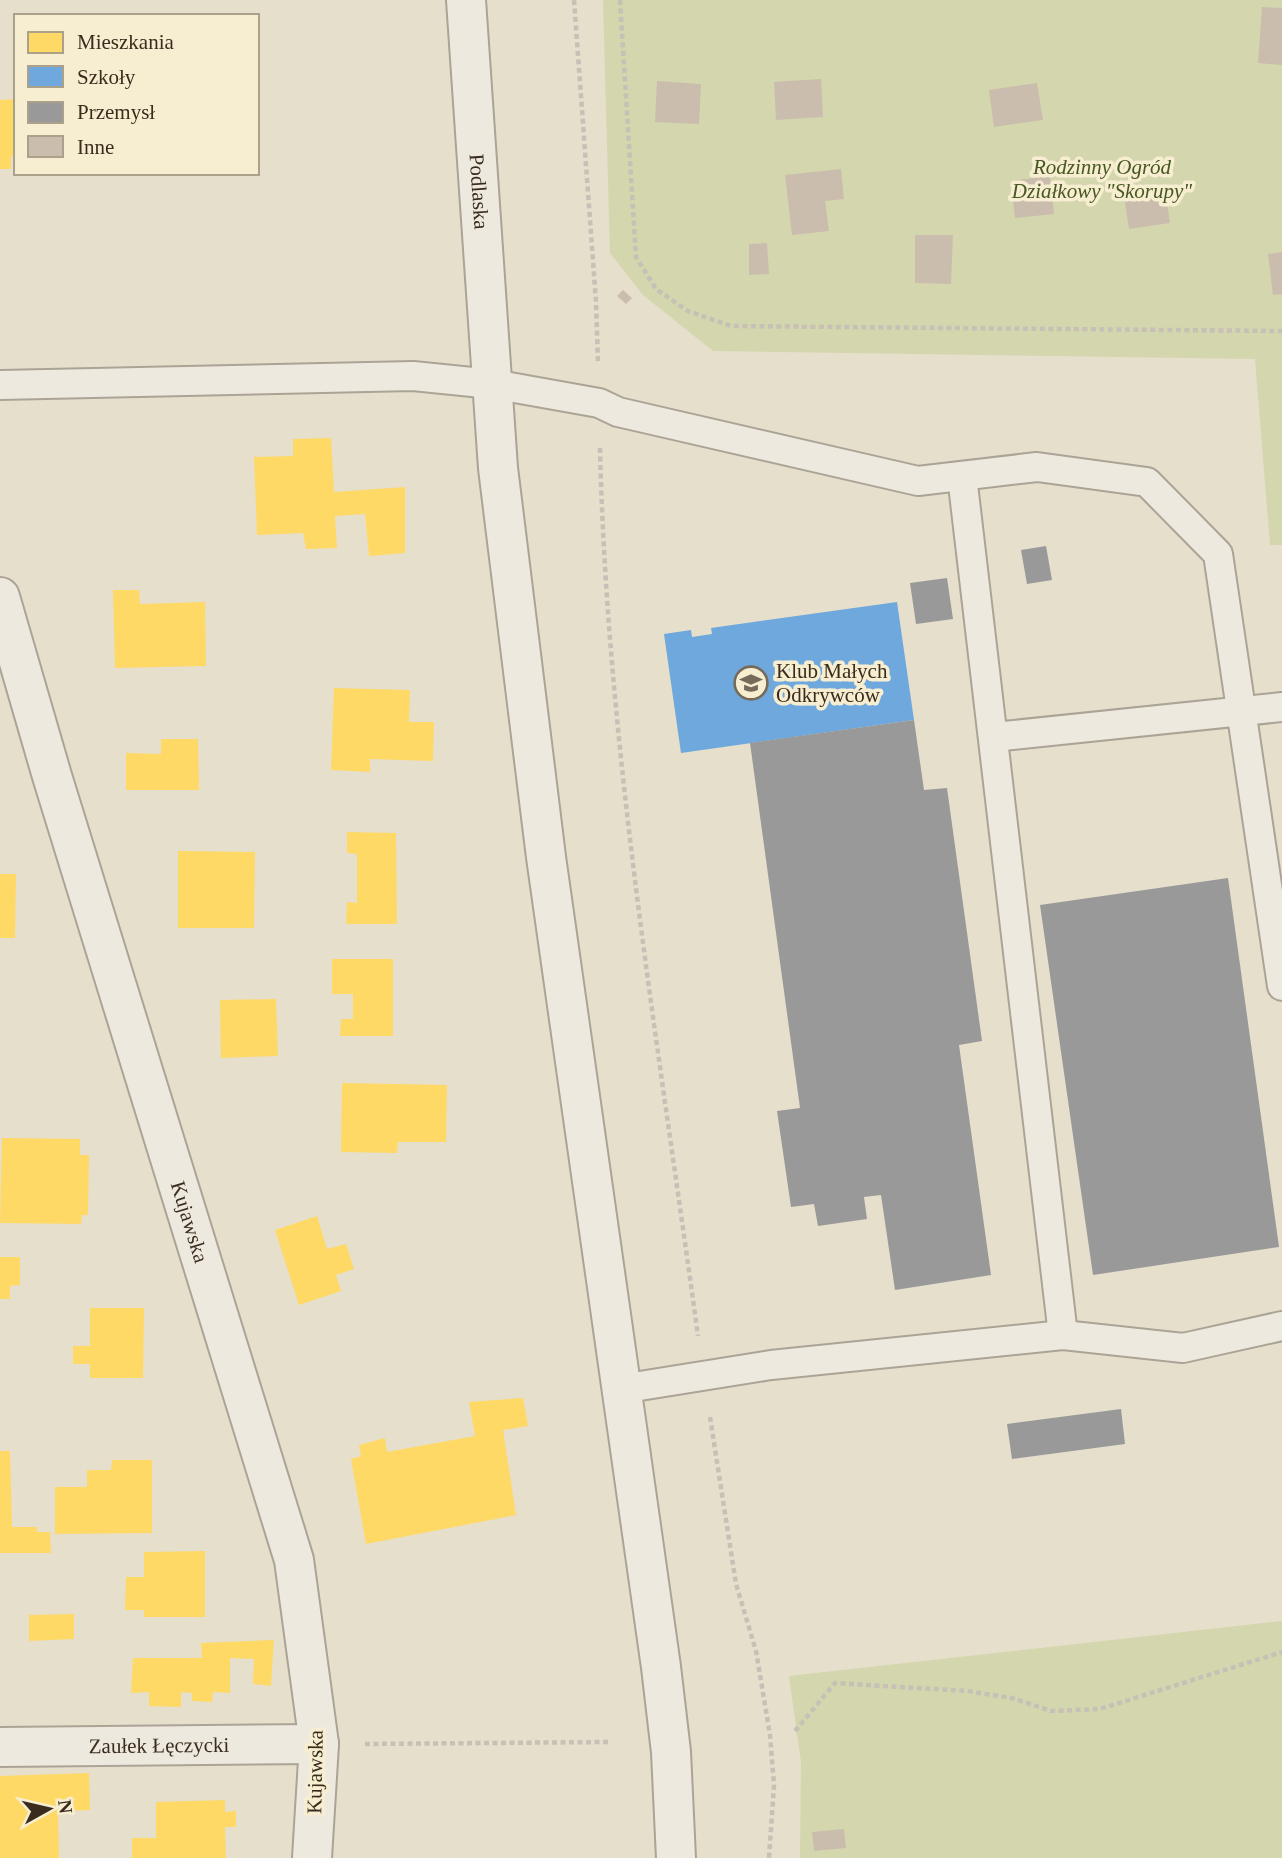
<svg xmlns="http://www.w3.org/2000/svg" width="1282" height="1858" font-family="'Times New Roman',serif">
  <style>
    .green { fill: #d4d6ae }
    .homes { fill: #ffd966 }
    .schools { fill: #6fa8dc }
    .industry { fill: #999 }
    .building { fill: #cabdad }
    .lines { fill: none; stroke-linecap: round; stroke-linejoin: round }
    .lane-casing { stroke: #aba496; stroke-width: 32 }
    .street-casing { stroke: #aba496; stroke-width: 42 }
    .path { stroke: #c6c0b6; stroke-width: 4.5; stroke-dasharray: 5 3.5; stroke-linecap: butt }
    .lane { stroke: #eee9df; stroke-width: 28 }
    .street { stroke: #eee9df; stroke-width: 38 }
    .labels { text-anchor: middle; stroke-width: 7; stroke-linejoin: round; paint-order: stroke }
    .park-label { font-size: 21px; font-style: italic; fill: #485822; stroke: #f7eed2 }
    .street-label { font-size: 21px; fill: #3a2c1d; stroke: #f7eed2 }
    .poi-label { font-size: 21px; fill: #3a2c1d; stroke: #f7eed2; text-anchor: start }
  </style>
  <rect width="100%" height="100%" fill="#e6dfcc"/>
  <g class="green">
    <polygon points="603,0 1282,0 1282,545 1270,545 1255,359 713,351 643,295 610,253"/>
    <polygon points="1282,1621 1282,1858 800,1858 801,1762 789,1676"/>
  </g>
  <g class="homes">
    <polygon points="16,99 16,156 11,156 11,169 0,169 0,100"/>
    <polygon points="331,438 334,492 405,487 405,553 369,556 365,514 335,516 337,548 306,549 303,533 257,535 254,457 293,456 293,439"/>
    <polygon points="113,590 139,590 140,604 205,602 206,666 115,668"/>
    <polygon points="334,688 410,690 409,722 434,722 433,761 370,759 370,772 331,770"/>
    <polygon points="161,739 198,739 199,790 126,790 126,753 161,754"/>
    <polygon points="347,832 396,833 397,924 346,924 347,902 357,903 357,854 347,853"/>
    <polygon points="178,851 255,852 254,928 178,928"/>
    <polygon points="0,874 16,874 15,938 0,938"/>
    <polygon points="332,959 393,959 393,1036 340,1036 341,1019 353,1019 353,994 332,994"/>
    <polygon points="276,999 278,1056 221,1058 220,1000"/>
    <polygon points="342,1083 447,1085 446,1142 398,1142 397,1153 341,1152"/>
    <polygon points="2,1138 80,1139 80,1155 89,1155 88,1215 82,1215 81,1224 0,1223"/>
    <polygon points="317,1216 327,1249 346,1244 354,1269 336,1275 341,1291 299,1305 275,1230"/>
    <polygon points="0,1257 20,1257 20,1285 10,1286 10,1299 0,1299"/>
    <polygon points="90,1308 144,1308 143,1378 90,1378 90,1364 73,1364 73,1346 90,1346"/>
    <polygon points="523,1398 528,1426 503,1430 516,1515 366,1544 351,1459 361,1456 359,1445 385,1438 387,1452 475,1436 469,1402"/>
    <polygon points="0,1451 10,1451 12,1527 37,1527 37,1532 50,1532 51,1553 0,1553"/>
    <polygon points="112,1460 152,1460 152,1533 55,1534 55,1487 87,1487 87,1470 111,1470"/>
    <polygon points="205,1551 205,1617 144,1617 144,1610 125,1610 126,1577 144,1577 144,1552"/>
    <polygon points="74,1614 74,1639 29,1641 29,1615"/>
    <polygon points="274,1640 271,1686 253,1684 254,1659 230,1658 230,1693 213,1692 212,1702 192,1701 192,1693 181,1692 181,1707 149,1706 149,1692 131,1693 133,1658 202,1658 201,1643"/>
    <polygon points="89,1773 90,1810 58,1811 59,1858 0,1858 0,1776"/>
    <polygon points="225,1800 225,1812 236,1811 236,1827 225,1827 226,1858 132,1858 132,1838 156,1838 156,1802"/>
  </g>
  <polygon class="schools" points="897,602 914,720 681,753 664,634 691,630 692,637 712,634 711,628"/>
  <g class="industry">
    <polygon points="1046,546 1052,580 1027,584 1021,550"/>
    <polygon points="947,578 953,619 916,624 910,583"/>
    <polygon points="914,720 924,790 947,788 982,1041 959,1045 991,1275 895,1290 881,1195 864,1197 867,1219 818,1226 814,1204 791,1207 777,1111 800,1108 750,743"/>
    <polygon points="1228,878 1279,1247 1093,1275 1040,905"/>
    <polygon points="1121,1409 1125,1444 1012,1459 1007,1424"/>
  </g>
  <g class="building">
    <polygon points="1262,7 1282,8 1282,65 1258,63"/>
    <polygon points="821,79 823,117 776,120 774,82"/>
    <polygon points="657,81 701,84 699,124 655,122"/>
    <polygon points="1037,83 1043,120 994,127 989,90"/>
    <polygon points="841,169 844,199 825,201 829,231 792,235 785,175"/>
    <polygon points="1050,176 1054,214 1015,218 1011,181"/>
    <polygon points="1165,190 1170,223 1129,229 1124,196"/>
    <polygon points="915,235 953,235 951,284 915,283"/>
    <polygon points="767,243 769,274 749,275 749,244"/>
    <polygon points="1282,252 1282,294 1273,295 1268,254"/>
    <polygon points="623,290 632,298 626,304 617,296"/>
    <polygon points="844,1829 846,1848 814,1851 812,1832"/>
  </g>
  <g class="lines">
    <defs>
      <g id="lane">
        <polyline points="0,385 413,376 492,384 599,403 618,412 918,481 1037,467 1147,482 1218,554 1282,986"/>
        <polyline points="962,476 1063,1335 1183,1348 1282,1326"/>
        <polyline points="994,737 1282,707"/>
        <polyline points="621,1389 771,1365 1063,1335"/>
      </g>
      <g id="street">
        <path id="s1" d="M 466,0 L 498,468 L 546,857 L 661,1667 L 671,1752 L 676,1858"/>
        <path id="s2" d="M 0,597 L 52,776 L 294,1560 L 319,1744 L 312,1858"/>
        <path id="s3" d="M 0,1747 L 319,1744"/>
      </g>
    </defs>
    <use href="#lane" class="lane-casing"/>
    <use href="#street" class="street-casing"/>
    <g class="path">
      <polyline points="574,0 596,302 598,362"/>
      <polyline points="620,0 636,257 656,289 688,311 731,326 1282,331"/>
      <path d="M 600,448 C 607,745 658,1042 698,1336"/>
      <polyline points="710,1417 736,1584 756,1651 770,1735 774,1785 769,1858"/>
      <polyline points="795,1731 835,1683 967,1691 1012,1698 1051,1711 1100,1709 1282,1652"/>
      <polyline points="365,1744 609,1742"/>
    </g>
    <use href="#lane" class="lane"/>
    <use href="#street" class="street"/>
  </g>
  <defs>
    <symbol id="school-ring" viewBox="-11 -11 22 22"><circle r="9.5" fill="#f7eed2" stroke="#766b5a" stroke-width="1.5"/><path d="M0-5L7-2L0 1L-7-2ZM-4 1L0 2.5L4 1V4Q0 6-4 4Z" fill="#766b5a"/></symbol>
  </defs>
  <g fill-rule="evenodd">
    <use href="#school-ring" x="732" y="664" width="38" height="38"/>
  </g>
  <g class="labels">
    <g class="park-label">
      <text x="1102" y="174">Rodzinny Ogród<tspan x="1102" dy="24">Działkowy "Skorupy"</tspan></text>
    </g>
    <g class="street-label">
      <text dy="7" stroke="none"><textPath href="#s1" startOffset="192">Podlaska</textPath></text>
      <text dy="7" stroke="none"><textPath href="#s2" startOffset="653">Kujawska</textPath></text>
      <text dy="7" stroke="none"><textPath href="#s3" startOffset="159">Zaułek Łęczycki</textPath></text>
      <text transform="translate(315 1772) rotate(-89)" y="7">Kujawska</text>
    </g>
    <g class="poi-label">
      <text x="776" y="678">Klub Małych<tspan x="776" dy="24">Odkrywców</tspan></text>
    </g>
  </g>
  <rect x="14" y="14" width="245" height="161" fill="#f7eed2" stroke="#aba08a" stroke-width="2"/>
  <rect x="28" y="32" width="35" height="21" fill="#ffd966" stroke="#aba08a" stroke-width="2"/>
  <text x="77" y="49" font-size="21" fill="#3a2c1d">Mieszkania</text>
  <rect x="28" y="66" width="35" height="21" fill="#6fa8dc" stroke="#aba08a" stroke-width="2"/>
  <text x="77" y="84" font-size="21" fill="#3a2c1d">Szkoły</text>
  <rect x="28" y="102" width="35" height="21" fill="#999999" stroke="#aba08a" stroke-width="2"/>
  <text x="77" y="119" font-size="21" fill="#3a2c1d">Przemysł</text>
  <rect x="28" y="136" width="35" height="21" fill="#cabdad" stroke="#aba08a" stroke-width="2"/>
  <text x="77" y="154" font-size="21" fill="#3a2c1d">Inne</text>
  <g transform="translate(49 1809) rotate(82)" stroke="#f7eed2" stroke-width="5" paint-order="stroke">
  <path d="M0-5L12 26L0 18L-12 26Z" fill="#3a2c1d"/>
  <text y="-10" font-size="19" font-weight="bold" text-anchor="middle" fill="#3a2c1d">N</text>
  </g>
</svg>
